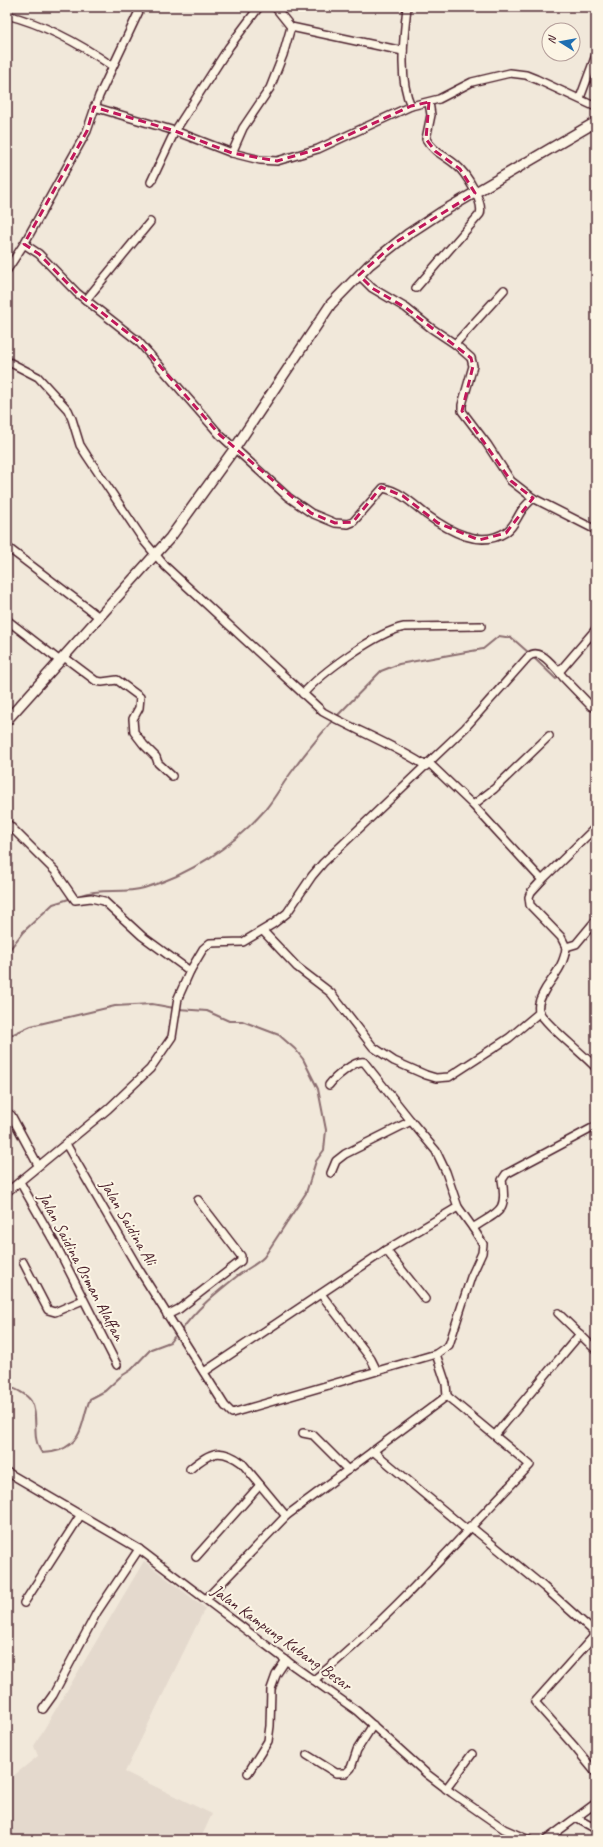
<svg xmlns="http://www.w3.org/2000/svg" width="603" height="1847" font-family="Caveat,sans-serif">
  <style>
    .built { fill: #e4d9cd }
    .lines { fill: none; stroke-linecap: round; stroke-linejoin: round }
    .stream { stroke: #8b6d6f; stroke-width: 2 }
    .minor-casing { stroke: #4a1f2b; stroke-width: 10 }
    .tertiary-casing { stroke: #4a1f2b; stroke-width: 12 }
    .minor { stroke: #fcf5e5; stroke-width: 7 }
    .tertiary { stroke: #fcf5e5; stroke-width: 9 }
    .marked { fill: none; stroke: #c2185b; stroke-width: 3; stroke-dasharray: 8 5; stroke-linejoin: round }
    .labels { text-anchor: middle; stroke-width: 4; stroke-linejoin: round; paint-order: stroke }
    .street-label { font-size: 17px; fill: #4a1f2b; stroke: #fcf5e5 }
  </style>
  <rect width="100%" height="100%" fill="#f1e8da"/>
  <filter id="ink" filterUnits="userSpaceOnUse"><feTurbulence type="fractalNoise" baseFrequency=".025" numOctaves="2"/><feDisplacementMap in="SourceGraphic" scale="8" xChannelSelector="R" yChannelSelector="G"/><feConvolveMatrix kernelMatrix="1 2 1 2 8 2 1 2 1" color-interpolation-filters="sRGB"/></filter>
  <g filter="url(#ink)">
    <polygon class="built" points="144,1561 205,1608 125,1772 212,1814 200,1840 7,1840 7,1781 38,1756 34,1746"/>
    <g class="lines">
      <g class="stream">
        <polyline points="532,656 556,679"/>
        <polyline points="336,717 381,671 399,664 483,649 499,636 512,638 529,653"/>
        <path d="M 81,895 C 101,888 123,894 144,888 C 190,875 233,846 265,810 C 275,798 283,783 293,770 C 305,753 319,737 333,720"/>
        <polyline points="7,953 23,932 53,904 69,899"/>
        <path d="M 178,1009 L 207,1011 L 229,1021 L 242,1021 L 279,1035 L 295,1049 L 303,1059 L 318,1089 L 326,1130 L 324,1150 L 316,1161 L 306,1193 L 264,1257 C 256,1265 246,1269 236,1277 C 216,1293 196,1309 181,1331"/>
        <polyline points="7,1037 31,1026 115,1006 152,1004 174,1008"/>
        <path d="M 7,1386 C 15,1389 26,1393 31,1401 C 40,1417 30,1437 42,1453 C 49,1453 54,1452 60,1450 C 85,1440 81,1420 90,1399 L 105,1391 L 120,1377 L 131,1370 L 151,1349 L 170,1342 L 174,1337"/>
      </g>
      <defs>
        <g id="minor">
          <polyline points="259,7 229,47 175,131 232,153 260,160 277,161 318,149 411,106 439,99 472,82 510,73 526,75 536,79 596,107"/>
          <polyline points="275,7 291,27 403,51"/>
          <path d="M 407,7 C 404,37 398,78 411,106"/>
          <path d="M 7,15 C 46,25 79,43 112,66"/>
          <polyline points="580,98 596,55"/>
          <polyline points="94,107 175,131 151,182"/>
          <polyline points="232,153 243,128 270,88 283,55 291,27"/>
          <path d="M 24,244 L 39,254 L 77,293 L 138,341 L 220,435 L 288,497 L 311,513 L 335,523 L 348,524 L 353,522 L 383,488 C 400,491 413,504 427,515 C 449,531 480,549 506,532 C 514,527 517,517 522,510 C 525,506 529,502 533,498"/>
          <polyline points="7,270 24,244 87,131 99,96 141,7"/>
          <polyline points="359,275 372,288 406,308 431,328 455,344 471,358 473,366 462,405 462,411 487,444 511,481 533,498 596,530"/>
          <path d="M 416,288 L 480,214 C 484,202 466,173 456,165 C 446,156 433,152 426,139 L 431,115 L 429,102"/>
          <polyline points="86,300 150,222"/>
          <polyline points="455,344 504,290"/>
          <path d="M 7,361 L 38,377 L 68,410 L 72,419 L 80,445 L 87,456 L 144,541 L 165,566 L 323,712 C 357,731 394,745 426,766"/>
          <polyline points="7,547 99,617"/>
          <polyline points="7,620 60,661"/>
          <polyline points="64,657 96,681 102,682 117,680 140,697 139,708 133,719 134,732 144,745 156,757 158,763 172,776"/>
          <polyline points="559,672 563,677 591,706 596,708"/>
          <path d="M 303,694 C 321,673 377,632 404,627 L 481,626"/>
          <path d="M 429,763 L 473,805 L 542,880 L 531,892 L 529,897 L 530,905 L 561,937 L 566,947 C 565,963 555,975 546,988 C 542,995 537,1003 539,1011 C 543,1023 585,1055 596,1068"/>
          <polyline points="473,805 494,789 549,736"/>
          <polyline points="7,823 55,871 75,900 91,898 104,901 142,936 190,971"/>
          <polyline points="542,880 596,827"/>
          <polyline points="263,931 297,967 331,993 373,1047 394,1061 426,1075 436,1078 449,1077 509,1038 540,1012"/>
          <polyline points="566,947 576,944 596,920"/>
          <path d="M 329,1085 C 334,1078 355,1060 364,1062 L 411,1121"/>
          <polyline points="11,1115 38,1165"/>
          <polyline points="66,1144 138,1268 225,1406 232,1413 436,1354 449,1345 471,1277 482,1253 483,1244 473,1228"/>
          <path d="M 331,1173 L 336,1161 L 345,1154 L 411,1121 L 436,1151 L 446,1172 L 458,1207 L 473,1228 C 498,1211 508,1213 502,1180 L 506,1174 L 596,1126"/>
          <polyline points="20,1182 57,1247 117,1365"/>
          <path d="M 7,1192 L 108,1109 L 150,1069 L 172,1037 L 178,998 L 190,971 L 203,949 L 210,943 L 243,942 L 273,924 L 287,913 L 312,876 L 323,863 L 465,728 L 528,657 C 540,647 551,664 559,672 L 596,629"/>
          <polyline points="386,1250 425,1299"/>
          <polyline points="23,1262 48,1310 55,1312 83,1300"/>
          <polyline points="321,1294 371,1359 377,1371"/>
          <polyline points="558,1313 596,1350"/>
          <polyline points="167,1315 179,1309 241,1261 241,1256 198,1200"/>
          <polyline points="204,1372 386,1250 458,1207"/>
          <polyline points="303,1433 313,1435 348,1470"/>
          <polyline points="495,1435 580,1334"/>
          <polyline points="373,1451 467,1530"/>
          <path d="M 190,1469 C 210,1452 220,1447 242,1463 L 286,1516"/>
          <polyline points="7,1472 139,1549 295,1667 357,1711 427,1774 452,1793 504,1829 529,1840"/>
          <polyline points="470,1526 544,1587 593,1631 593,1637 535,1702 573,1745 596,1773"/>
          <polyline points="196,1557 260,1485"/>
          <polyline points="206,1599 286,1516 447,1396 446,1384 436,1354"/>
          <polyline points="24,1603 80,1516"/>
          <path d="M 314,1680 C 393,1616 459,1538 530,1465 L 447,1396"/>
          <polyline points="43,1709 53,1695 97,1612 139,1549"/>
          <polyline points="307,1755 336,1773 346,1773 351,1768 357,1750 373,1725"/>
          <polyline points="248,1773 268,1741 270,1726 271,1689 276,1675 286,1660"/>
          <polyline points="446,1789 472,1754"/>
          <polyline points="576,1818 596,1829"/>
          <polyline points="546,1840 596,1803"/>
        </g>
        <polyline id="tertiary" points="7,720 170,538 235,448 331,304 369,265 408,234 440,213 596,122"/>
      </defs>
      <use href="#minor" class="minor-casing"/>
      <use href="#tertiary" class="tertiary-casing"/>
      <use href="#minor" class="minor"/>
      <use href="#tertiary" class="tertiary"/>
    </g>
  </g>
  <path class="marked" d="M 429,102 L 426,139 L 435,151 L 460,169 L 475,193 L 396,242 L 359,275 L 372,288 L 406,308 L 471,358 L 473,366 L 462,411 L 511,481 L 533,498 L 506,533 L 479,540 L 438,523 L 403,496 L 381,487 L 353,522 L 335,523 L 311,513 L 220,435 L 138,341 L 77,293 L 39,254 L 24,244 L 87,131 L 94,107 L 175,131 L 232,153 L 277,161 L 318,149 L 411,106 Z"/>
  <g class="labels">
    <g class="street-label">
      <text transform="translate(129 1222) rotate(60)" y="6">Jalan Saidina Ali</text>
      <text transform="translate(82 1266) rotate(62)" y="6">Jalan Saidina Osman Alaffan</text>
      <text transform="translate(282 1637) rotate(36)" y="6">Jalan Kampung Kubang Besar</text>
    </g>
  </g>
  <rect width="603" height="1847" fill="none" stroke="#fcf5e5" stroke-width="24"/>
  <rect x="12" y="12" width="579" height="1823" fill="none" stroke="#4a1f2b" stroke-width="1.5" filter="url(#ink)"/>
  <g transform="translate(561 42) rotate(281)"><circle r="19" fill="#fcf5e5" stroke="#b59f9b"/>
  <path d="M0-3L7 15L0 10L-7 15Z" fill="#1f6fb2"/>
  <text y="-6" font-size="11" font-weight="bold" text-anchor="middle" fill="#4a1f2b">N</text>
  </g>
</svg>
